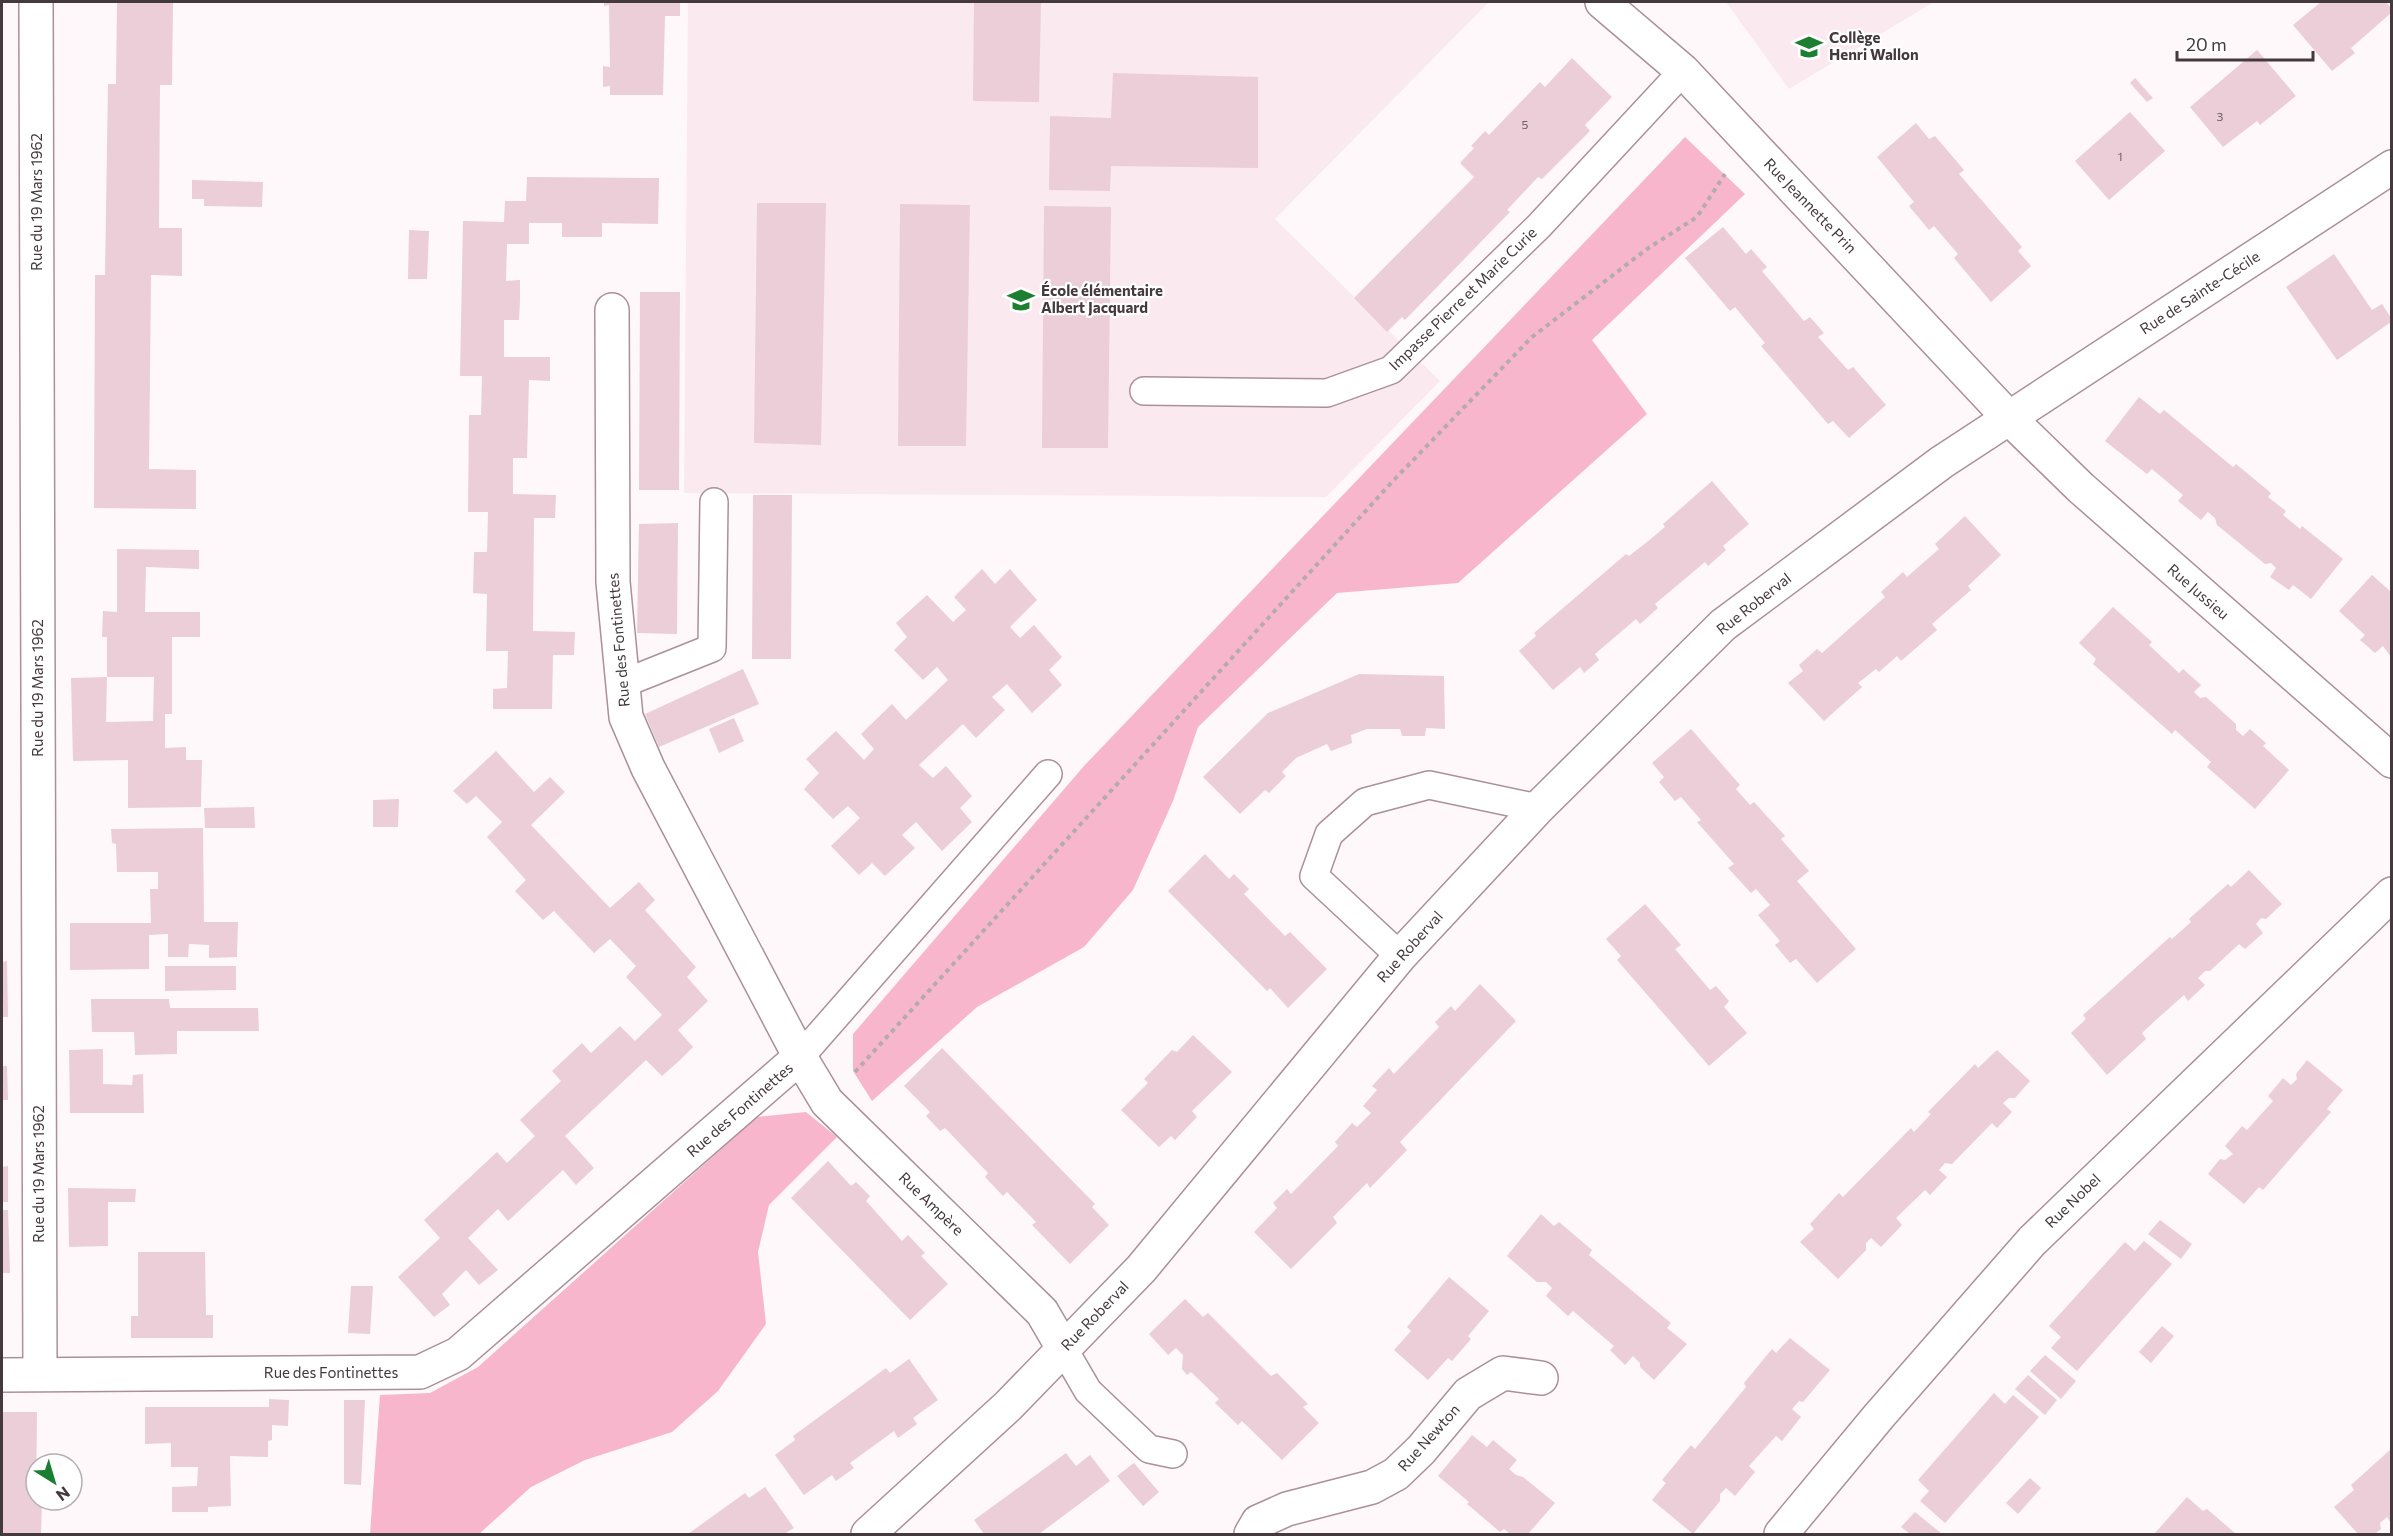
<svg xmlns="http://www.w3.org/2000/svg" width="2393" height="1536" font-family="Commissioner,sans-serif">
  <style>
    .built { fill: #faeaef }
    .green { fill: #f7b6cc }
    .building { fill: #ebced8 }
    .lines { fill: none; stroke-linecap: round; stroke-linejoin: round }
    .lane-casing { stroke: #ab9099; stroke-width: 30 }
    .street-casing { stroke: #ab9099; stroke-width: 36 }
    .path { stroke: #b3abae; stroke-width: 4; stroke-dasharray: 4.5 4.5; stroke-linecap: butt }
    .lane { stroke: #fff; stroke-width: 27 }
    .street { stroke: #fff; stroke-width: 33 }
    .labels { text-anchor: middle; stroke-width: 4.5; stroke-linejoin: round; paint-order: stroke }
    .number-label { font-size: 12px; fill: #6e5e63 }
    .poi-label { font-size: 15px; font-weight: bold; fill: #44393c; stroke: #fff; text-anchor: start }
    .street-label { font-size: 15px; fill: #44393c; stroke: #fff }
  </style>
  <rect width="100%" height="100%" fill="#fef8fa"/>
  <g class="built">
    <polygon points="688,2 1489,2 1275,219 1440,381 1326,497 684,493"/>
    <polygon points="1726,2 1934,2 1789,89"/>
  </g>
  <g class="green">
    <polygon points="1685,137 1745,194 1592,340 1647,414 1458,583 1337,593 1198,727 1173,801 1133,890 1084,947 977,1007 872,1101 853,1071 853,1034 1084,766"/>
    <polygon points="806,1112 837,1137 769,1205 758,1252 766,1324 718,1391 672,1432 585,1460 531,1487 479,1534 370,1534 380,1395 430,1393 478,1367 757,1117"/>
  </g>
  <g class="building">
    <polygon points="117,2 173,2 172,85 160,85 159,228 182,228 182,276 151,275 149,469 196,470 196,509 94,508 95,275 105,275 108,84 116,84"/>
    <polygon points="604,2 680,2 680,16 665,16 663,95 610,95 610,86 603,87 603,66 610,67 609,5 604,6"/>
    <polygon points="974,2 1041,2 1039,102 973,101"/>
    <polygon points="2321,2 2386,2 2391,8 2391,13 2351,48 2355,53 2332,71 2293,25"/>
    <polygon points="2257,50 2296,96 2260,125 2257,121 2223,147 2190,107"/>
    <polygon points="1572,58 1612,97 1585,125 1590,131 1542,179 1538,177 1507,210 1510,212 1405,320 1402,317 1387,332 1354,298 1474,177 1460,163 1474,148 1471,146 1485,131 1489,135 1540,82 1545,87"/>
    <polygon points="1113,73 1258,77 1258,168 1111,166 1110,191 1049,190 1050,116 1111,118"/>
    <polygon points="2135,78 2153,98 2147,102 2130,83"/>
    <polygon points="2130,112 2165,151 2109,200 2075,161"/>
    <polygon points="1916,123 1929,139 1935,136 1964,170 1959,174 2022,247 2018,251 2031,266 1991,302 1954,258 1958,254 1934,226 1929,230 1909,206 1914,202 1877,157"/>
    <polygon points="527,177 659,178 658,224 602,223 602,237 562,237 562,223 529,223 529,244 507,244 506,281 520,280 520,300 519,320 504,320 504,357 550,357 550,381 529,380 527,458 513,458 513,494 556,495 555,518 534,518 533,631 575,632 574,655 553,655 552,709 493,709 493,689 507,688 508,651 486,651 487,594 473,593 474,552 487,552 488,512 468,512 469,415 481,415 482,376 460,376 463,221 504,222 505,201 526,201"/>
    <polygon points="192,180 263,182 262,207 204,206 204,199 192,199"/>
    <polygon points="757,203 826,203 821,445 754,443"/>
    <polygon points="900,204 970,205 966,446 898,446"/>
    <polygon points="1044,206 1111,207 1108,448 1042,448"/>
    <polygon points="1723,227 1746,254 1751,249 1767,267 1762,271 1804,321 1810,317 1824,333 1818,337 1848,370 1853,367 1886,405 1849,438 1833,421 1828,424 1761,346 1765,343 1735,307 1730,311 1685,258"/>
    <polygon points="409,230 429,231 427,279 408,279"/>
    <polygon points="2334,254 2372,310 2382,304 2391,318 2391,322 2337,360 2286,287"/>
    <polygon points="640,292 680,292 679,490 639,490"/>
    <polygon points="2139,397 2160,414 2164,410 2233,467 2236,464 2271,493 2268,497 2286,511 2283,515 2300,529 2302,526 2343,559 2311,599 2293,585 2289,590 2270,577 2276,568 2271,563 2265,564 2217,525 2215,518 2208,512 2201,520 2178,501 2183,495 2152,469 2147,474 2105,441"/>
    <polygon points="1712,481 1749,524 1723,546 1726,550 1708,566 1705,562 1655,604 1658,608 1640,624 1636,619 1595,654 1599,660 1584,673 1580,667 1553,690 1519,651 1536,636 1534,633 1626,554 1629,556 1647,542 1665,527 1663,524"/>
    <polygon points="753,495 792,495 791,659 752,659"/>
    <polygon points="1965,516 2001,555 1968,586 1971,590 1932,624 1937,630 1901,661 1897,656 1879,672 1876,669 1858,683 1862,687 1824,721 1788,683 1803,671 1799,665 1817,649 1822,653 1885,597 1881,592 1903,572 1907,577 1939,549 1935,544"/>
    <polygon points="678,523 677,634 637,633 639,524"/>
    <polygon points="117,549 199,550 199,569 146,567 145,612 200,612 200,637 172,637 172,714 165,714 165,748 186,747 186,760 202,760 201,807 128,808 128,760 73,761 71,678 107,677 106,722 153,721 154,677 107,677 107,637 102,637 103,611 117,612"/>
    <polygon points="982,569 995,584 1010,569 1037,600 1010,627 1020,638 1034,625 1062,657 1049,670 1062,685 1032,713 1007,684 992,697 1005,710 976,738 963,724 919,765 933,778 946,766 972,796 960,808 972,822 942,851 916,822 902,835 915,848 885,876 872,863 859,875 831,846 860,818 848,806 833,819 804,789 819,773 806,759 836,731 864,760 874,749 861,734 892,704 906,720 948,680 937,667 923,680 894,650 907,637 896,623 927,595 953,622 966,610 954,597"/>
    <polygon points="2372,575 2391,592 2391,657 2383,646 2375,653 2360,640 2365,635 2339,611"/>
    <polygon points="2113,607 2152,642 2149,645 2179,673 2183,669 2201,685 2194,692 2200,698 2206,697 2236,724 2236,730 2243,736 2250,729 2266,743 2263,746 2289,770 2255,809 2207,767 2211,762 2175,730 2172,734 2093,664 2096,659 2079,643"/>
    <polygon points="743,669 759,704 659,747 645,714"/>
    <polygon points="1359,674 1444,676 1445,729 1426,728 1425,736 1402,736 1400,729 1367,729 1351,735 1352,743 1331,751 1327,744 1296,758 1282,772 1286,776 1269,793 1265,790 1240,814 1203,777 1268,713"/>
    <polygon points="734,718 744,741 719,753 709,729"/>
    <polygon points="1691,729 1740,785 1736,789 1750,805 1754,802 1785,836 1781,839 1809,871 1797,881 1856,949 1817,983 1796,959 1790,963 1775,945 1780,941 1758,915 1770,905 1756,889 1751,893 1728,868 1734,864 1697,822 1701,820 1681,797 1675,801 1659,782 1664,777 1652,763"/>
    <polygon points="496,751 534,792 550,777 565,792 531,825 610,908 639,882 655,900 645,910 696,967 687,977 708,1001 678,1030 693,1047 679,1061 662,1076 646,1060 565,1136 594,1168 576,1185 563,1170 508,1221 498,1209 468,1238 498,1270 479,1285 466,1270 442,1294 450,1305 434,1317 398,1277 440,1238 424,1220 497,1152 507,1163 535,1136 520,1120 561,1081 552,1071 582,1043 591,1053 620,1026 635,1041 662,1015 626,977 636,966 610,939 594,953 554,911 543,920 515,891 526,880 487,837 502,822 476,796 467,804 453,791"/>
    <polygon points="399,799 398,827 373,827 373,800"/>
    <polygon points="254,807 255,828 205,828 204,808"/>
    <polygon points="203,828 204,922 238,922 237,957 209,958 209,945 189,944 188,957 168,957 168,934 149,935 149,969 70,970 70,923 151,923 150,889 158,889 158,872 117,872 116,844 112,843 111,829"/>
    <polygon points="1205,854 1229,879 1234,874 1249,889 1244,894 1285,936 1290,932 1327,969 1288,1008 1270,988 1267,991 1168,891"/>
    <polygon points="2249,870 2282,904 2266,919 2261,918 2256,924 2263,933 2245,949 2239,944 2210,971 2205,971 2198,978 2205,985 2188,1001 2184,995 2158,1018 2142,1033 2146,1039 2107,1075 2071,1033 2086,1019 2083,1015 2170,937 2172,939 2191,922 2189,919 2228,884 2231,887"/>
    <polygon points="1645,904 1681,945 1675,949 1710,990 1716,986 1729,1001 1724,1007 1747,1033 1709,1066 1617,960 1621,956 1606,939"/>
    <polygon points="7,961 8,1017 2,1017 2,962"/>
    <polygon points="165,966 236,966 236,990 165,991"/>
    <polygon points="1480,984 1516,1021 1400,1142 1407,1150 1370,1188 1367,1183 1333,1217 1337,1223 1291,1269 1254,1232 1277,1208 1273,1203 1287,1189 1291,1194 1338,1146 1335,1142 1352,1123 1357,1127 1371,1113 1363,1106 1377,1090 1372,1086 1389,1068 1394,1074 1439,1027 1435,1022 1451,1006 1455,1011"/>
    <polygon points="91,999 169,999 170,1008 258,1008 259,1031 177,1031 177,1054 135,1055 134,1032 92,1032"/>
    <polygon points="1193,1035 1232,1072 1192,1111 1197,1117 1175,1140 1171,1136 1159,1147 1121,1110 1148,1083 1144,1079 1172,1050 1177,1052"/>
    <polygon points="942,1048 1095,1204 1092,1207 1109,1225 1070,1264 1032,1225 1036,1222 1007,1192 1003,1196 985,1177 988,1173 945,1128 940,1131 926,1116 930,1112 904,1086"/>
    <polygon points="103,1049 103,1084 132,1085 133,1075 143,1074 144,1113 70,1113 69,1050"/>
    <polygon points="1997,1050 2030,1081 2015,1098 2009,1098 2003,1103 2012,1112 1997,1128 1992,1123 1952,1164 1945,1163 1939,1170 1947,1177 1930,1195 1925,1190 1896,1218 1902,1225 1881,1247 1871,1238 1866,1243 1866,1250 1838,1279 1800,1242 1814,1229 1810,1224 1839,1193 1843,1197 1911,1128 1914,1132 1931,1114 1928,1112 1975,1064 1978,1068"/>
    <polygon points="2307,1060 2343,1090 2327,1109 2331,1112 2263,1190 2259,1187 2244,1204 2208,1174 2220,1159 2225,1160 2233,1154 2225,1146 2242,1126 2247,1130 2273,1101 2268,1096 2283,1078 2291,1085 2297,1079 2296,1074"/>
    <polygon points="2,1066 7,1066 8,1100 2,1100"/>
    <polygon points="828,1161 851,1186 856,1182 870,1196 866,1201 902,1241 908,1235 925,1253 921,1256 948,1284 910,1320 791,1198"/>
    <polygon points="8,1166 8,1202 2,1202 2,1167"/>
    <polygon points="68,1188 136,1189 135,1202 108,1202 108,1246 69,1247"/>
    <polygon points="2,1210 8,1210 10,1273 2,1273"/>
    <polygon points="1541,1214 1554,1226 1559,1222 1592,1250 1589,1255 1671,1323 1667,1328 1687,1344 1654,1380 1640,1367 1640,1363 1633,1356 1625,1365 1610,1350 1614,1346 1573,1311 1568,1316 1546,1296 1552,1288 1546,1282 1537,1282 1507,1256"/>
    <polygon points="2160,1220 2192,1244 2181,1259 2148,1234"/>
    <polygon points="2144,1241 2172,1264 2077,1371 2051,1348 2061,1337 2049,1326 2125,1242 2135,1251"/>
    <polygon points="138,1252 205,1252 206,1315 213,1315 213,1338 131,1338 131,1316 138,1316"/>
    <polygon points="1449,1277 1489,1311 1468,1336 1471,1339 1452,1361 1448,1358 1428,1380 1394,1350 1411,1331 1407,1327"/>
    <polygon points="351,1286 373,1286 370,1334 348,1333"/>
    <polygon points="1185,1299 1203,1317 1208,1313 1271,1376 1277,1373 1308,1404 1303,1407 1319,1423 1282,1460 1242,1421 1238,1425 1215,1403 1219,1399 1191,1372 1187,1375 1182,1369 1183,1355 1176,1348 1168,1355 1149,1334"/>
    <polygon points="2162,1326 2174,1336 2151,1363 2139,1352"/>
    <polygon points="1790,1338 1830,1370 1803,1402 1799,1401 1792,1409 1801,1417 1782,1441 1776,1436 1749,1466 1755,1472 1735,1496 1726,1488 1720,1494 1720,1501 1693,1534 1652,1500 1666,1483 1662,1480 1691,1445 1695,1449 1746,1387 1744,1383 1772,1349 1776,1353"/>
    <polygon points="2045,1355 2076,1381 2061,1399 2030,1371"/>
    <polygon points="909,1359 938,1400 913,1418 917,1424 898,1438 894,1431 850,1463 854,1468 836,1481 832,1475 804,1495 775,1455 795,1440 793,1436 886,1368 890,1373"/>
    <polygon points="2028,1375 2057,1400 2045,1415 2015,1389"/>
    <polygon points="1994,1393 2005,1404 2013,1395 2039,1417 1945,1523 1920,1501 1929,1491 1918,1480"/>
    <polygon points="269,1399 289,1400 288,1426 272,1425 272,1440 268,1441 268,1457 230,1456 231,1506 208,1507 208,1512 172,1512 172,1487 197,1486 198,1467 171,1467 171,1443 145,1444 145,1407 269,1407"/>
    <polygon points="344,1400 365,1400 361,1485 344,1484"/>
    <polygon points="2,1412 37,1412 36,1500 42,1500 41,1534 2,1534"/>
    <polygon points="1472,1435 1487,1447 1493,1440 1517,1460 1509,1469 1516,1475 1523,1477 1555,1503 1528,1534 1510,1534 1504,1529 1500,1532 1467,1504 1469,1502 1438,1476"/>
    <polygon points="2391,1449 2391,1523 2387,1517 2380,1523 2381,1529 2375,1534 2358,1534 2334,1507 2354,1490 2351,1485"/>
    <polygon points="1066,1453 1076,1466 1090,1455 1110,1481 1039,1534 984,1534 974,1520"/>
    <polygon points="1134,1463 1159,1492 1143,1506 1117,1476"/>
    <polygon points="2030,1478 2041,1488 2018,1514 2006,1503"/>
    <polygon points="765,1487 794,1528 784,1534 688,1534 745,1493 749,1498"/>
    <polygon points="2187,1497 2203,1511 2207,1509 2236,1534 2156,1534 2155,1533"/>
    <polygon points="1915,1512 1942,1534 1910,1534 1901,1527"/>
  </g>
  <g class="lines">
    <defs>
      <g id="lane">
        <polyline points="1144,391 1327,393 1391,370 1539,226 1683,71"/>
        <polyline points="622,684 712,648 714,502"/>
        <polyline points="1400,956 1314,876 1329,834 1365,802 1429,785 1538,808"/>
        <polyline points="800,1057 1048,774"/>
        <polyline points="1063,1348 1088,1391 1149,1449 1173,1454"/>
      </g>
      <g id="street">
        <polyline points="36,2 40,1374"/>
        <polyline points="1602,2 1683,71 2009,418 2081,488 2392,761"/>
        <polyline points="612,310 613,582 626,717 648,768 800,1057 827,1102 1042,1312 1063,1348"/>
        <polyline points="2,1375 420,1372 458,1354 800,1057"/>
        <polyline points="868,1534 1008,1406 1141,1269 1400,956 1538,808 1723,625 1942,462 2392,167"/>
        <polyline points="1251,1534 1258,1522 1287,1509 1372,1487 1396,1474 1421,1450 1468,1394 1503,1373 1541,1378"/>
        <polyline points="1781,1534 1879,1416 2032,1241 2392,894"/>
      </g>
    </defs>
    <use href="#lane" class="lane-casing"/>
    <use href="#street" class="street-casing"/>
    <polyline class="path" points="855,1072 1392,482 1532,337 1647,249 1697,217 1725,174"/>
    <use href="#lane" class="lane"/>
    <use href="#street" class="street"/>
  </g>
  <defs>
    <symbol id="school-bare" viewBox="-9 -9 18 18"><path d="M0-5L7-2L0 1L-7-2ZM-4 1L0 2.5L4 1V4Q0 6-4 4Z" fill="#1c7e30" stroke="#fff" stroke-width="2.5" paint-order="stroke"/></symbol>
  </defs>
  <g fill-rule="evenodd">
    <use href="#school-bare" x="1790" y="28" width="38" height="38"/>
    <use href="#school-bare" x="1002" y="281" width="38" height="38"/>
  </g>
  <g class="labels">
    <g class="number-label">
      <text x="2220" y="121">3</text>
      <text x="1525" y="129">5</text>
      <text x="2120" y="161">1</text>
    </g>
    <g class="poi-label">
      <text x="1829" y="43">Collège<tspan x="1829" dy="17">Henri Wallon</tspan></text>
      <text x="1041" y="296">École élémentaire<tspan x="1041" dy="17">Albert Jacquard</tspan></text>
    </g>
    <g class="street-label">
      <text transform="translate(37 202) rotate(-90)" y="5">Rue du 19 Mars 1962</text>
      <text transform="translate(1810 206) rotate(46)" y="5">Rue Jeannette Prin</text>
      <text transform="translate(2200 293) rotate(-33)" y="5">Rue de Sainte-Cécile</text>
      <text transform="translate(1463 299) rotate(-44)" y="5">Impasse Pierre et Marie Curie</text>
      <text transform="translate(2198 592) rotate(41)" y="5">Rue Jussieu</text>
      <text transform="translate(1754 604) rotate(-38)" y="5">Rue Roberval</text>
      <text transform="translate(619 640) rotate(-95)" y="5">Rue des Fontinettes</text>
      <text transform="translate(38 688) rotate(-90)" y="5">Rue du 19 Mars 1962</text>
      <text transform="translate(1410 947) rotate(-48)" y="5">Rue Roberval</text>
      <text transform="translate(740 1110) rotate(-41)" y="5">Rue des Fontinettes</text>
      <text transform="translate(39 1174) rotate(-90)" y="5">Rue du 19 Mars 1962</text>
      <text transform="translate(2073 1201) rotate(-44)" y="5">Rue Nobel</text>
      <text transform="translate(931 1204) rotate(44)" y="5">Rue Ampère</text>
      <text transform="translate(1095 1316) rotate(-46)" y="5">Rue Roberval</text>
      <text x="331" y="1378">Rue des Fontinettes</text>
      <text transform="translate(1429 1438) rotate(-48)" y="5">Rue Newton</text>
    </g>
  </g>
  <rect width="2393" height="1536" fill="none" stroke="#44393c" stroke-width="6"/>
  <g transform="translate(54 1482) rotate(143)"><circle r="28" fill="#ffffff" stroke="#b4b0b1" stroke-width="1.5"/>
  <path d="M0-4.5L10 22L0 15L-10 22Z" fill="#1c7e30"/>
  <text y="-9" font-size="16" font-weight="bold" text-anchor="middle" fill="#44393c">N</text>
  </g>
  <path d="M2177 51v9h136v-9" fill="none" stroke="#44393c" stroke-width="3"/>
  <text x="2186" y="51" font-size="18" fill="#44393c" stroke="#ffffff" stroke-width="4.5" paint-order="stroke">20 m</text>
</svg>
